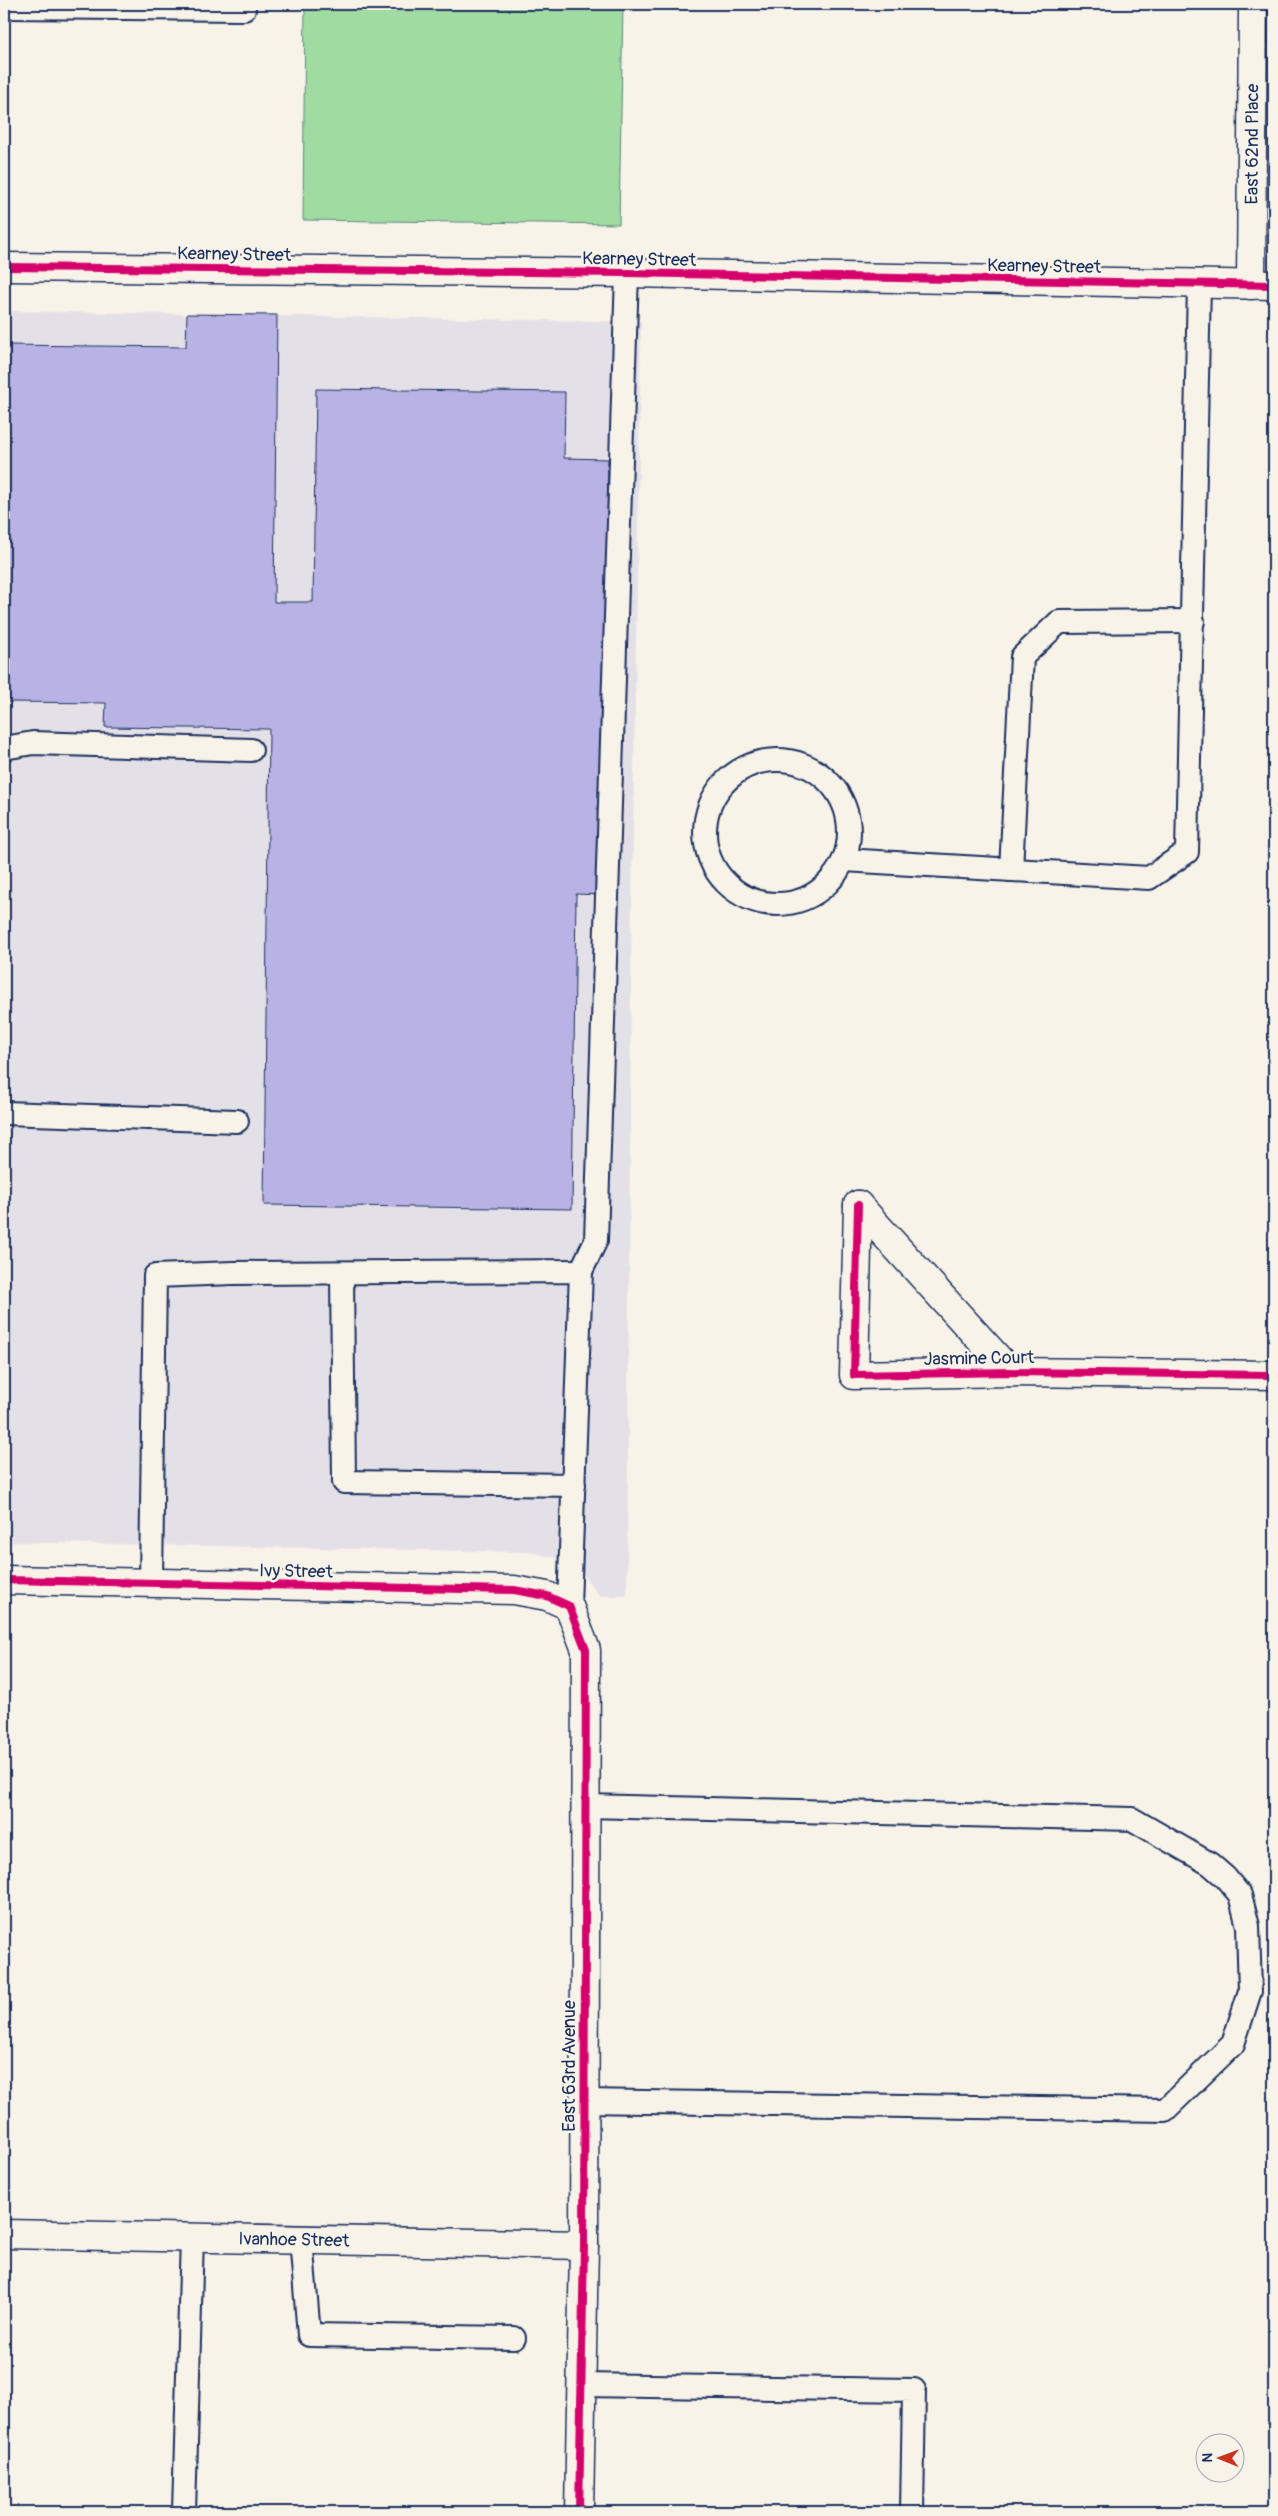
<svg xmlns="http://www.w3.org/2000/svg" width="1278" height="2516" font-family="Pangolin,sans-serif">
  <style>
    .built { fill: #e4e0e7 }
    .green { fill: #a0dba2; stroke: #5e8580 }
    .building { fill: #b9b2e4; stroke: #1b2f5e }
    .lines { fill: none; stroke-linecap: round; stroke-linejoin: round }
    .lane-casing { stroke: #1b2f5e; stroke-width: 26 }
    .street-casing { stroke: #1b2f5e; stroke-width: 31 }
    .lane { stroke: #f7f3e8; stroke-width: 22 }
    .street { stroke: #f7f3e8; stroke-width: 28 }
    .cycleway-casing { stroke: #f7f3e8; stroke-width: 11 }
    .cycleway { stroke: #d6006c; stroke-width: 8 }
    .labels { text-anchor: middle; stroke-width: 5; stroke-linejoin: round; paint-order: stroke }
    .street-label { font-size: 18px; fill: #1b2f5e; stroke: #f7f3e8 }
  </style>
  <rect width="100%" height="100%" fill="#f7f3e8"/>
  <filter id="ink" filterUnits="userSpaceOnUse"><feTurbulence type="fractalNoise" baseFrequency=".02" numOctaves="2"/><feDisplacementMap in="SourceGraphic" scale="10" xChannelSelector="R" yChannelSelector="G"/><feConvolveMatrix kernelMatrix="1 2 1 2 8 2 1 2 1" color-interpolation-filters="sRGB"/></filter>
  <g filter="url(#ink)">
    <g class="built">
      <polygon points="1274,4 1274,236 1269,236"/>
      <polygon points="4,311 641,322 631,959 627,1596 600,1596 582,1573 556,1558 529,1552 4,1542"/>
    </g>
    <polygon class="green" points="305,4 623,4 619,224 303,220"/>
    <polygon class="building" points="187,314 277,315 274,602 313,602 316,389 565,392 564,458 608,459 602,895 576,894 572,1209 264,1205 269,729 105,727 106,703 4,702 4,345 186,347"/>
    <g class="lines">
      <defs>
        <g id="lane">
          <polyline points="4,7 244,9"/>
          <polyline points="4,748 33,743 251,750"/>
          <circle cx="777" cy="832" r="72"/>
          <polyline points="844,860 1149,878 1187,852 1199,284"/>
          <polyline points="1011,870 1022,657 1059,622 1193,621"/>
          <polyline points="4,1113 237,1121"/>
          <polyline points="581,1271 596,1240 627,273"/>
          <polyline points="342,1274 344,1482 574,1485"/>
          <polyline points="151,1583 155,1276 233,1273 581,1271 569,1606"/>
          <polyline points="584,2101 1165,2110 1233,2044 1250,1991 1248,1926 1240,1895 1225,1877 1210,1864 1132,1819 586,1806"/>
          <polyline points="301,2239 309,2335 514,2338"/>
          <polyline points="581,2385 914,2390 912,2512"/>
          <polyline points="184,2512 192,2237"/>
        </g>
        <g id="street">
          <polyline points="4,267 627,273 1274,285"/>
          <path id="s1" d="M 1251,285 L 1253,4"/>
          <polyline points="858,1205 854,1375 1010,1372 1274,1375"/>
          <polyline points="858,1205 1010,1372"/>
          <polyline points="4,1580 514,1590 547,1596 569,1606 586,1650 584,2245 579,2512"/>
          <path id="s2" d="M 4,2234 L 584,2245"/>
        </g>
      </defs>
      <use href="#lane" class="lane-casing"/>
      <use href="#street" class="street-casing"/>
      <use href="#lane" class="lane"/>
      <use href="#street" class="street"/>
      <defs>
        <g id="cycleway">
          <polyline points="4,267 627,273 1274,285"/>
          <polyline points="858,1205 854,1375 1010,1372 1274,1375"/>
          <polyline points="4,1580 514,1590 547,1596 569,1606 586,1650 584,2245 579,2512"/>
        </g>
      </defs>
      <use href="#cycleway" class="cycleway-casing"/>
      <use href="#cycleway" class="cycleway"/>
    </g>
  </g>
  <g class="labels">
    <g class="street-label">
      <text dy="6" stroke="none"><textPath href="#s1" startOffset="141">East 62nd Place</textPath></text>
      <text transform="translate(234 254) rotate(1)" y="6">Kearney Street</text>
      <text transform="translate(639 259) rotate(1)" y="6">Kearney Street</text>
      <text transform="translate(1044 266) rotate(1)" y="6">Kearney Street</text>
      <text transform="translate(979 1358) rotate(-1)" y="6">Jasmine Court</text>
      <text transform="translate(296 1571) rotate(1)" y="6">Ivy Street</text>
      <text transform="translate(569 2066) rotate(-90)" y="6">East 63rd Avenue</text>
      <text dy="6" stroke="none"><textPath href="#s2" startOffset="290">Ivanhoe Street</textPath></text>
    </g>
  </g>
  <rect width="1278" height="2516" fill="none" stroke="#f7f3e8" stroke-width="20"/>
  <rect x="10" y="10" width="1258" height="2496" fill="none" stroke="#1b2f5e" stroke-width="2" filter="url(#ink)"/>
  <g transform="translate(1220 2458) rotate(271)"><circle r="24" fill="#f7f3e8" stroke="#9fa5b1"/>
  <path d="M0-4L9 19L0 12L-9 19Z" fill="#c8321e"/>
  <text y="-8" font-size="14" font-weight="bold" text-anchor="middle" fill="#1b2f5e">N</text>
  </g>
</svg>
